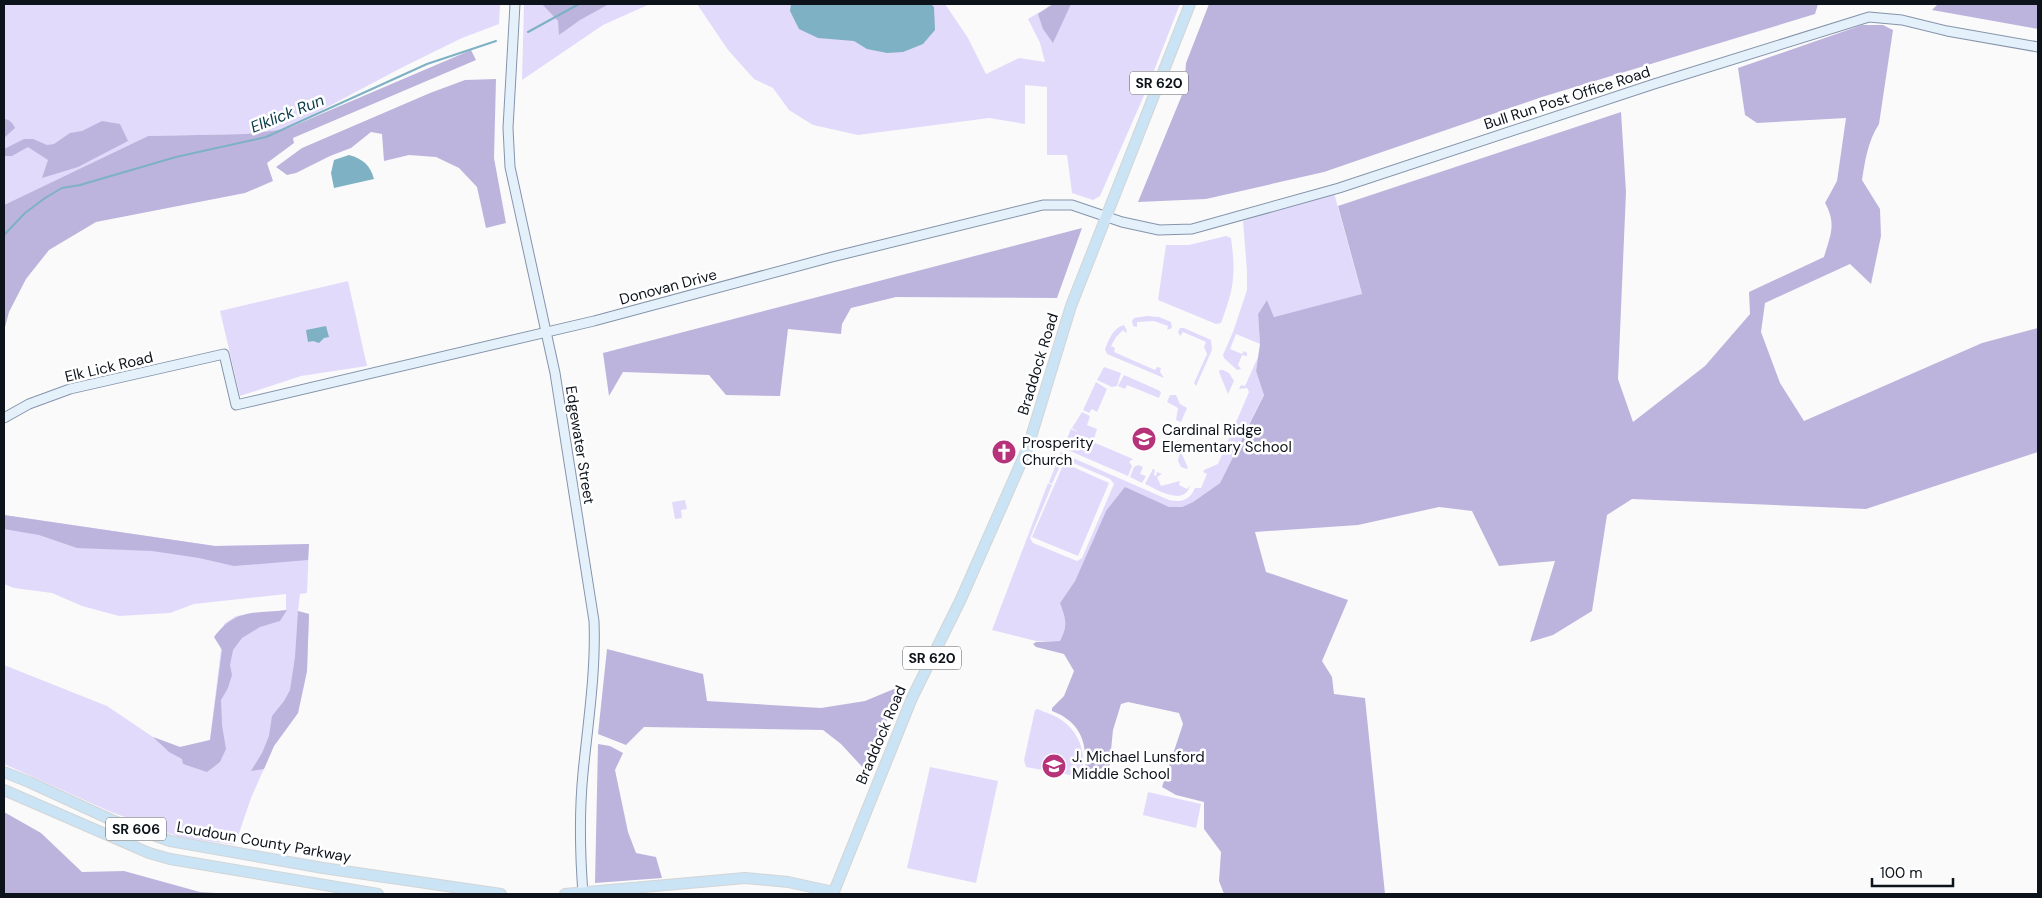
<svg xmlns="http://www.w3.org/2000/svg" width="2042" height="898" font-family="'DM Sans',sans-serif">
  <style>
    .green { fill: #e2dafb }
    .forest { fill: #bdb4de }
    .water { fill: #7db1c3 }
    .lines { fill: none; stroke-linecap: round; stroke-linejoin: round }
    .stream { stroke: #7db1c3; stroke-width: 2 }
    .secondary-casing { stroke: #8594ab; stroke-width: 11 }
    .primary-casing { stroke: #d3d5d6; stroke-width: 12 }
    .secondary { stroke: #e5f1fa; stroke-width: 9 }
    .primary { stroke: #cae3f5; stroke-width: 10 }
    .labels { text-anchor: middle; stroke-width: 5; stroke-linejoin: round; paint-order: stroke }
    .shield { fill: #fff; stroke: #565a5f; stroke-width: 1 }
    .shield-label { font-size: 14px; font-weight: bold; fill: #0d131b }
    .street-label { font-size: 15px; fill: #0d131b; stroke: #fff }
    .poi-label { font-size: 15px; fill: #0d131b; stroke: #fff; text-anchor: start }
    .water-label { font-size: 16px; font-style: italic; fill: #093a47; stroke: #fff }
  </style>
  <rect width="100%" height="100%" fill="#fafafa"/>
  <g class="green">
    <polygon points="4,4 500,4 499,24 462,38 401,68 286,129 245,134 148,136 4,205"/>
    <polygon points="524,4 650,4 603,25 522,80"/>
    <polygon points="697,4 945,4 968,38 986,74 1019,58 1045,62 1040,43 1028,19 1053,4 1180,4 1146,91 1100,196 1093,200 1072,193 1067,155 1047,155 1047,87 1025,85 1025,124 989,118 858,135 813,125 789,110 773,88 754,79 728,50"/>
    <polygon points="1334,193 1362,295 1274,317 1267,300 1258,314 1260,344 1236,334 1230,349 1242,354 1244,351 1247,353 1247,356 1242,355 1238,365 1241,369 1237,370 1224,358 1223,355 1233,332 1247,290 1247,271 1243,221"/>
    <path d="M 1226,236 L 1231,238 C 1236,275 1234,288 1221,323 L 1216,324 L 1158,300 L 1166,245 L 1189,245 Z"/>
    <polygon points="348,281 367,366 301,376 240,396 220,311"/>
    <polygon points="1147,316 1159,317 1171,322 1172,328 1167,330 1168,326 1154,321 1137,322 1137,327 1133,326 1132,321 1134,318"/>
    <path d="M 1124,325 L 1127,331 L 1126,333 L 1123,330 L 1116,337 L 1111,346 L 1115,348 L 1114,352 L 1155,370 L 1157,367 L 1161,368 L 1160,372 L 1164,378 L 1107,354 L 1105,349 C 1109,339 1114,327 1124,325 Z"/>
    <polygon points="1180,328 1184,328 1211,340 1212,350 1196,386 1194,383 1207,354 1204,347 1206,342 1183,332 1180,336 1178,332"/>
    <path d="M 1258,357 L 1256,371 L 1264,394 L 1220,483 L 1193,502 L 1182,507 L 1106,511 L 1075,581 L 1060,603 C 1066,620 1068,625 1060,641 L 1036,641 L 992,630 L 1048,483 L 1052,485 L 1030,538 L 1033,543 L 1077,561 L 1082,558 L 1114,484 L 1110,479 L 1071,462 L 1073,458 L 1169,500 C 1181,503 1190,500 1195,488 L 1201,488 L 1207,474 L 1203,472 L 1204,470 L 1218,464 L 1249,392 L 1247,388 L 1239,389 L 1241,385 L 1245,386 Z"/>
    <polygon points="1104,367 1121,373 1117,386 1112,387 1097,380"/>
    <polygon points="1223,370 1229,373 1234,381 1228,394 1219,372 1220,370"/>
    <polygon points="1124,375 1158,390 1161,392 1159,398 1127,385 1125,389 1118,386"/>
    <polygon points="1096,382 1107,389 1097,412 1092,409 1089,413 1083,410"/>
    <polygon points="1170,395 1176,395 1180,404 1187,408 1181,422 1176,420 1178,408 1167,402"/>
    <polygon points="1082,412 1090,416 1087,425 1097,429 1093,442 1133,459 1129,462 1132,466 1128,476 1063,448 1071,429 1078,432 1072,428"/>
    <polygon points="1180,450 1188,468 1187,469 1181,467 1178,461"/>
    <polygon points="1061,452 1071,457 1069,461 1065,461 1061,464 1052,484 1049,482"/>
    <polygon points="1064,463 1109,483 1078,556 1032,537"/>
    <polygon points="1138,465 1143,467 1140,474 1146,476 1142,483 1130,477 1134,467"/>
    <path d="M 1153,469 L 1155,470 L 1154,475 L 1156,476 L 1157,472 L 1162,474 L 1157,477 L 1161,486 L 1180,481 L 1179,485 L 1187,489 L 1190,485 C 1185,507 1158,490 1145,484 Z"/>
    <polygon points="685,500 687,509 681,510 682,518 675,519 672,502"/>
    <polygon points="4,515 215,546 309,544 307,593 300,594 298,611 309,614 307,671 298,713 274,746 251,798 235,845 179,837 111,812 4,764 4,665 107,706 153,737 180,747 210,740 224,624 236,616 286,610 286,594 194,604 170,613 119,616 82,606 52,593 14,588 4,584"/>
    <path d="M 1038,709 C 1045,713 1053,714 1060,719 C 1080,732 1087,754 1081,777 L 1026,767 L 1024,760 L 1035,710 Z"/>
    <polygon points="930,767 998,781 976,883 907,868"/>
    <polygon points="1148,792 1201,804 1196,828 1143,815"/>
  </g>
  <g class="forest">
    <polygon points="542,4 609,4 580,20 559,35 558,21"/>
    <polygon points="1053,4 1071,4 1053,43 1043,29 1038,14"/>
    <polygon points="1209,4 1818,4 1815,14 1542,97 1324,172 1206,199 1138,202 1184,90 1186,63"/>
    <polygon points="1938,4 2038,4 2038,29 1932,10"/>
    <path d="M 1862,25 L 1883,25 L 1893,30 L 1879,124 C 1868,141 1865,160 1862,180 L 1880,209 L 1881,236 L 1871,284 L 1850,264 L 1765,303 L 1761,332 L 1780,383 L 1804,421 L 1982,343 L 2038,328 L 2038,452 L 1866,509 L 1632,499 L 1607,515 L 1592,611 L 1553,635 L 1530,642 L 1555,561 L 1499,566 L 1472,511 L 1439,507 L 1358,525 L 1255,532 L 1266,572 L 1348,600 L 1322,661 L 1332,677 L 1334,694 L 1365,698 L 1385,894 L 1224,894 L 1219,881 L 1221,852 L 1204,829 L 1204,802 L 1176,795 L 1162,787 L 1183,724 L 1179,713 L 1128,702 L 1121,704 L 1113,730 L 1109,771 L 1104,775 L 1086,772 C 1085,765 1086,758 1085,752 C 1083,731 1071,718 1052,711 L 1052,708 L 1064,696 L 1074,671 L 1064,654 L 1036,647 L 1033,644 L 1036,642 L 1060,641 C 1068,625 1066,620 1060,603 L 1075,581 L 1106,511 L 1125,487 L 1169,507 L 1182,507 L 1193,502 L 1220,483 L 1264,395 L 1256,371 L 1260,344 L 1258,314 L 1267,300 L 1274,317 L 1362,294 L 1338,206 L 1621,112 L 1626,192 L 1618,379 L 1633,422 L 1705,366 L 1750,314 L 1749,292 L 1824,257 C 1830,236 1837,224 1825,203 L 1837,181 L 1846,118 L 1757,123 L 1745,115 L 1738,68 Z"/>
    <polygon points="471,50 476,60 293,138 294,143 267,163 273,181 245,193 96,222 49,250 26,279 9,312 4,331 4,205 148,136 245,134 286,129"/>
    <polygon points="496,79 494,158 506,223 486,228 477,187 459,168 436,157 409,155 384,161 382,134 371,132 351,148 330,156 296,173 287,175 276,167 302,148 430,93 465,80"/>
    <path d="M 4,119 C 9,119 13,123 15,128 L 4,138 Z"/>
    <polygon points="102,121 120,124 128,141 78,167 42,178 48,160 28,147 12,156 4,156 4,149 24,139 33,139 47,145 54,144 70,133 82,131"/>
    <polygon points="1082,228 1057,298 896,297 851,308 842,324 841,334 788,329 780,396 726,395 709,375 623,372 609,396 603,353"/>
    <polygon points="4,515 215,546 309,544 308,560 234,566 199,558 152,551 77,548 39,535 4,529"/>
    <path d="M 287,610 L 280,621 L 260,627 L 242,638 L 233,650 L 230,665 L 232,675 L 228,688 L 221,700 L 222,725 L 226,749 L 220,762 L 207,772 L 183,764 L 182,759 L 169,752 L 153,737 L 180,747 L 210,740 L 222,650 L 214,637 C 236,608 254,614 287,610 Z"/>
    <polygon points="298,611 309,614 307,671 298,713 274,746 264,769 251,771 262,753 269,736 272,716 284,701 290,690 295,657"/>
    <polygon points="607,649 703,674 707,701 821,708 865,701 901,686 866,771 841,744 823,730 644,727 626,745 598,734"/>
    <polygon points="598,744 610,746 623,753 615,770 628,832 636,853 656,857 662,878 595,883"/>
    <polygon points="4,812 41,833 82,872 124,871 200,892 231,894 4,894"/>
  </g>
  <g class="water">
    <polygon points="791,4 931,4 934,7 935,30 923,44 903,52 887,53 867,49 854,41 818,38 799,29 790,11"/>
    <path d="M 349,155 C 363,159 370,165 374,179 L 334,188 L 331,173 L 334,160 Z"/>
    <polygon points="326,326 329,337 324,338 319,343 313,341 308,342 306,330"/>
  </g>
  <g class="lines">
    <g class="stream">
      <polyline points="528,32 579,4"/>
      <polyline points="4,235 25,213 45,198 62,188 80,185 176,157 266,137 427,64 496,41"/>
    </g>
    <defs>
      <g id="secondary">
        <path d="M 515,4 L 508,128 L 510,167 L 555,373 L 594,621 C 596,672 588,722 583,773 C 579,814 580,854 583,894"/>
        <polyline points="4,418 29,404 70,389 224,354 236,405 594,321 832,257 1043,205 1072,205 1122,222 1159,230 1192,229 1339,188 1654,84 1869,17 1902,20 1947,31 2038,47"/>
      </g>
      <g id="primary">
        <polyline points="4,772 29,782 114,821 170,841 323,868 501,894"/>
        <polyline points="4,790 149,853 170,859 378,894"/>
        <polyline points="565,894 745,878 788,882 834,892"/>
        <polyline points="833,894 912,698 961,599 1028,447 1071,306 1190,4"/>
      </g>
    </defs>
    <use href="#secondary" class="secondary-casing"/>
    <use href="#primary" class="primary-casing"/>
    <use href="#secondary" class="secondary"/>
    <use href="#primary" class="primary"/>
  </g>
  <defs>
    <symbol id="school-disc" viewBox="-11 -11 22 22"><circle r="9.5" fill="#b63279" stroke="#fff"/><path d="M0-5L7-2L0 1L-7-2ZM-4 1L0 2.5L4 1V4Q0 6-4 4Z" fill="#fff"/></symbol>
    <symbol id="church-disc" viewBox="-11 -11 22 22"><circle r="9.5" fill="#b63279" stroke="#fff"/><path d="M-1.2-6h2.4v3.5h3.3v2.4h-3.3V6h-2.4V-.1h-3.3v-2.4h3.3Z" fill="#fff"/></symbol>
  </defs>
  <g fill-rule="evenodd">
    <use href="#school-disc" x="1130" y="425" width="28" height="28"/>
    <use href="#church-disc" x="990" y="438" width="28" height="28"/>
    <use href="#school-disc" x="1040" y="752" width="28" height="28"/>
  </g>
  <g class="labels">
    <g class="shield">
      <rect x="1130" y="71.5" width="58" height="23" rx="4"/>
      <rect x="903" y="646.5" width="58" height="23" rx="4"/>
      <rect x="106" y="817.5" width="60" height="23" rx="4"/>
    </g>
    <g class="shield-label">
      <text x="1159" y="88">SR 620</text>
      <text x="932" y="663">SR 620</text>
      <text x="136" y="834">SR 606</text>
    </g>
    <g class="street-label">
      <text transform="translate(1567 98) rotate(-18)" y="5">Bull Run Post Office Road</text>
      <text transform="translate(668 287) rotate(-15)" y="5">Donovan Drive</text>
      <text transform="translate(1038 364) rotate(-73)" y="5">Braddock Road</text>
      <text transform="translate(109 367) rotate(-13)" y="5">Elk Lick Road</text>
      <text transform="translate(580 445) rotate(81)" y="5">Edgewater Street</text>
      <text transform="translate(881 735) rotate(-67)" y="5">Braddock Road</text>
      <text transform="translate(264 842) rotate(10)" y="5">Loudoun County Parkway</text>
    </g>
    <g class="poi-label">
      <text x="1162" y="435">Cardinal Ridge<tspan x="1162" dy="17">Elementary School</tspan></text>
      <text x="1022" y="448">Prosperity<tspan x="1022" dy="17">Church</tspan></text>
      <text x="1072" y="762">J. Michael Lunsford<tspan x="1072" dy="17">Middle School</tspan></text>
    </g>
    <g class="water-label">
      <text transform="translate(287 113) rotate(-22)" y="6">Elklick Run</text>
    </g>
  </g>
  <rect width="2042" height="898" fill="none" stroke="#0d131b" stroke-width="10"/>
  <path d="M1872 878v8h81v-8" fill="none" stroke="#0d131b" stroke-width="2.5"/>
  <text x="1880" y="878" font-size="15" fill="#0d131b" stroke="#ffffff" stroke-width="4" paint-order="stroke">100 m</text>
</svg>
